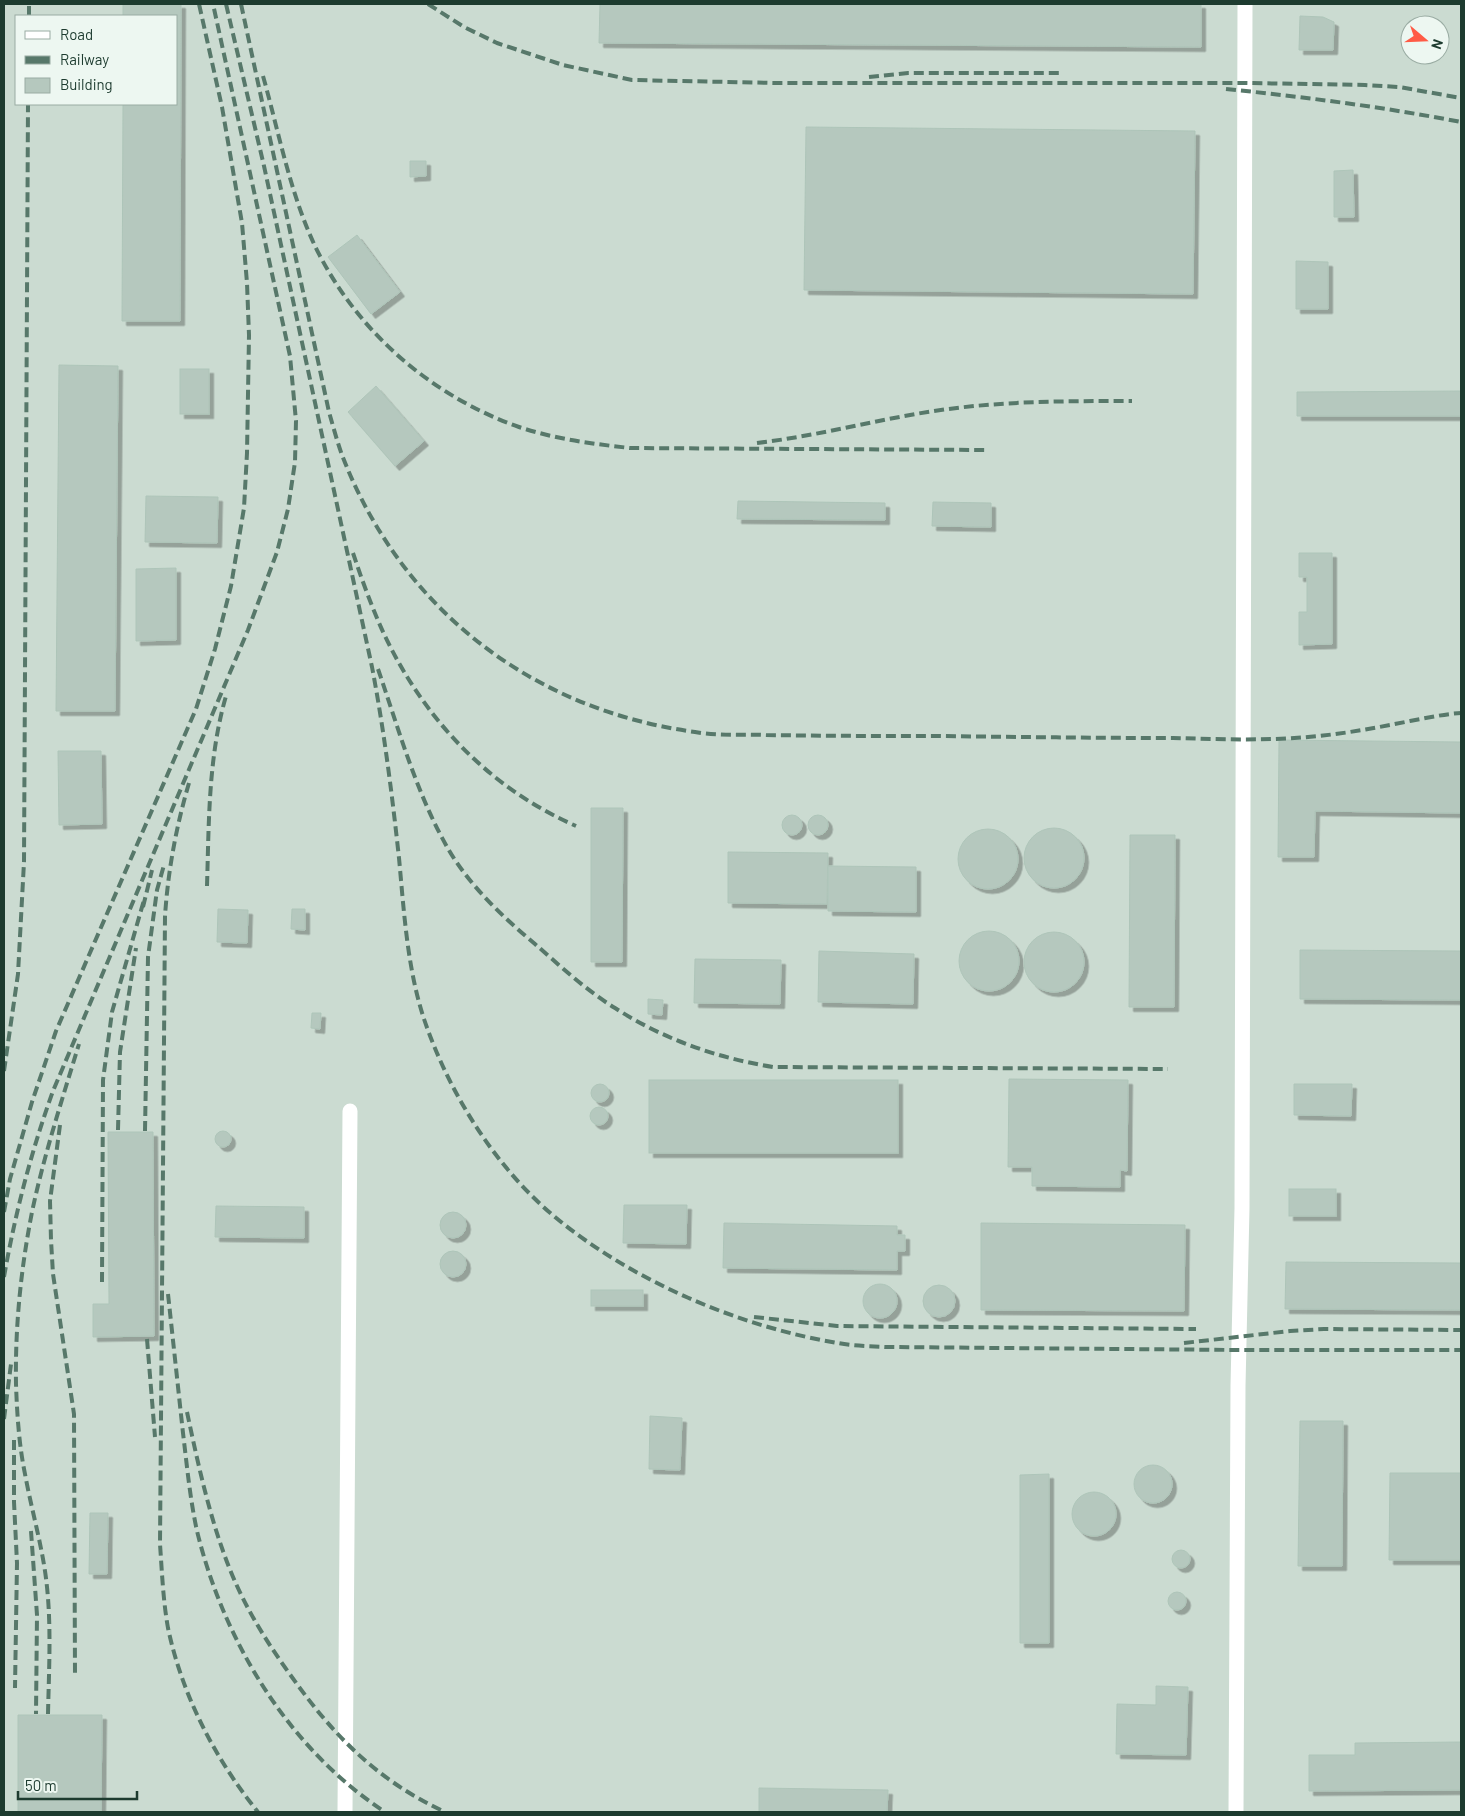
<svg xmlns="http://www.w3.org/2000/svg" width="1465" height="1816" font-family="Barlow,sans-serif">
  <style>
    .built { fill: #cbdbd1; fill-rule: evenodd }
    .building { fill: #b5c8be; stroke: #aec5b9; filter: url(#shadow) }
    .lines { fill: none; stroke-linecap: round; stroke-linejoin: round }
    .minor { stroke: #fff; stroke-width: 15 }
    .rail { stroke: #57786a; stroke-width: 4; stroke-dasharray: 10 5; stroke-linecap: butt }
  </style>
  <defs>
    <filter id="shadow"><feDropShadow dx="4.5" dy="4.5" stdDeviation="0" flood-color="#0004"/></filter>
  </defs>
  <rect width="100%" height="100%" fill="#dcebe2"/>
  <path class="built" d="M 4,4 L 1461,4 L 1461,1812 L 4,1812 ZM 16,16 L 176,16 L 176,104 L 16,104 ZM 1410,25 L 1440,25 L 1440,55 L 1410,55 Z"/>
  <g class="building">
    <polygon points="123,4 181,4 180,321 122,321 123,104 176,104 176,16 123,16"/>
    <polygon points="600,4 1201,4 1201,47 599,43"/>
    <polygon points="1300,16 1323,17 1334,22 1333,50 1299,50"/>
    <polygon points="806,127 1195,131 1193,294 804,290"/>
    <polygon points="410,161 426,161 426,176 410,177"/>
    <polygon points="1353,170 1354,217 1334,217 1334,171"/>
    <polygon points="357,235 400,292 371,314 328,257"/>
    <polygon points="1296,261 1328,262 1328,309 1296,309"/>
    <polygon points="59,365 118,366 115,711 56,711"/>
    <rect x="180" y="369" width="29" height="45"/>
    <polygon points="376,386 424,441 395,466 348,412"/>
    <polygon points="1461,391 1461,416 1297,416 1297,392"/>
    <polygon points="146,496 218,497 217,543 145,542"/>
    <polygon points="738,501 885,503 885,520 737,519"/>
    <polygon points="933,502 991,503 991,527 932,526"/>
    <polygon points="1299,553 1332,553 1332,644 1299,645 1299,612 1307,612 1307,577 1299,577"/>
    <polygon points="176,568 176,640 136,641 136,569"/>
    <polygon points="1279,740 1461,742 1461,813 1315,811 1314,857 1278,857"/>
    <polygon points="58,751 101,751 102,824 59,825"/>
    <polygon points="591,808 623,808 622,962 591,962"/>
    <circle cx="792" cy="825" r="10"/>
    <circle cx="818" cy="825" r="10"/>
    <circle cx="1054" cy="858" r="30"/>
    <circle cx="988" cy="859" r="30"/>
    <polygon points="1130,835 1175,835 1174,1007 1129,1007"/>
    <polygon points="728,852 828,853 827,904 728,903"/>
    <polygon points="828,866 916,867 916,912 828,911"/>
    <polygon points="218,909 248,910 247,943 217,942"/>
    <polygon points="292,909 305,909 305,930 291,929"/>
    <circle cx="989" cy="961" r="30"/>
    <circle cx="1054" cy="962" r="30"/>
    <polygon points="1300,950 1461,951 1461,1000 1300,999"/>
    <polygon points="819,951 914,954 913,1004 818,1002"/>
    <polygon points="695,959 781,960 780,1004 694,1003"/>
    <polygon points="648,999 663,1000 662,1015 648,1014"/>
    <polygon points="312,1013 321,1013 320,1029 311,1028"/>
    <polygon points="1009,1079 1128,1080 1127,1171 1120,1170 1120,1187 1032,1186 1032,1167 1008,1167"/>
    <rect x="649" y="1080" width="249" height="73"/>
    <polygon points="1294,1084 1352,1084 1351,1116 1294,1115"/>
    <circle cx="600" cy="1093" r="9"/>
    <circle cx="599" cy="1116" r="9"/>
    <circle cx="223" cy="1139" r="8"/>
    <polygon points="108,1132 153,1132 154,1336 93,1337 93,1304 109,1304"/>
    <rect x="1289" y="1189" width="47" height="27"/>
    <polygon points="624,1205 687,1205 686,1244 623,1243"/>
    <polygon points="216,1206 304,1207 304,1238 215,1237"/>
    <circle cx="453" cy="1225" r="13"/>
    <polygon points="724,1223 897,1226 897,1235 905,1235 905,1251 897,1251 897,1270 723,1268"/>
    <polygon points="981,1223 1185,1225 1184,1311 981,1310"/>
    <circle cx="453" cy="1264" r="13"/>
    <polygon points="1286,1262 1461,1263 1461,1310 1285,1309"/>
    <circle cx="880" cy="1301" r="17"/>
    <circle cx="939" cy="1301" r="16"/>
    <rect x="591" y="1290" width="52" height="16"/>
    <polygon points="650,1416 682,1418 680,1470 649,1469"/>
    <polygon points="1300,1421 1343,1421 1342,1566 1298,1566"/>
    <circle cx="1153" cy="1484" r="19"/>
    <polygon points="1390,1473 1461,1473 1461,1560 1389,1560"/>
    <polygon points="1049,1474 1049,1643 1020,1643 1020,1475"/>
    <circle cx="1094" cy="1514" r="22"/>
    <polygon points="90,1513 108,1513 107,1574 89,1574"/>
    <circle cx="1181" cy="1559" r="9"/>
    <circle cx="1177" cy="1601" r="9"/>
    <polygon points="1156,1686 1188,1687 1186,1755 1116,1754 1117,1704 1156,1705"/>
    <polygon points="18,1715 102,1715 101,1812 18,1812"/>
    <polygon points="1461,1742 1461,1790 1309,1791 1309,1755 1355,1755 1355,1743"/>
    <polygon points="759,1788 888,1790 887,1812 759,1812"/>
  </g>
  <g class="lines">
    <g class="minor">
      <polyline points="345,1812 350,1111"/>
      <polyline points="1236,1812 1238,1386 1242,1208 1245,4"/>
    </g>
    <g class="rail">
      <path d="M 226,4 L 264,166 L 372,667 C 384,730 392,794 399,858 C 404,911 407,967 424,1019 C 449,1093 495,1167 555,1217 C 632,1281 740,1327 838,1343 C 853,1346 870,1346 886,1347 L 1239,1350 L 1461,1350"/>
      <path d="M 241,4 L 329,412 C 333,426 337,441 342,455 C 401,609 532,710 695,732 C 718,736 742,734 766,735 C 824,736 882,736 940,736 C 1018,737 1095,738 1173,738 C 1217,739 1264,741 1308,737 C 1343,734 1376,728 1410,721 C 1427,718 1444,714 1461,713"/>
      <polyline points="428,4 464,27 497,43 563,65 632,80 777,83 1245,83 1365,85 1399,87 1461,98"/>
      <polyline points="29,16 29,4"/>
      <path d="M 263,76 C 279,133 290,193 315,246 C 356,331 431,396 519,427 C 555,439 593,444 630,448 L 987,450"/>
      <polyline points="869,77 908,73 1063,73"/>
      <path d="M 1226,89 C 1305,97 1383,107 1461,122"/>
      <path d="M 757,443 C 817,436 875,420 934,411 C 1000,401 1065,401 1132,401"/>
      <path d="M 353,553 C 362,580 372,608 384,634 C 424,719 489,788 576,826"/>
      <path d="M 378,669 C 399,730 417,796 450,852 C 471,887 504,918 535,944 C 559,965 587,991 615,1008 C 663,1039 717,1058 773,1067 L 1168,1069"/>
      <path d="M 189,783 C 176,827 168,871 165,916 L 160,1544 C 162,1572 163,1600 168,1628 C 182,1695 215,1759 258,1812"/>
      <path d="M 207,886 C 209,823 208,758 226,696"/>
      <polyline points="143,907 152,870"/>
      <polyline points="4,1071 18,974 24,862 28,104"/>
      <polyline points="60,1125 50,1201 51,1240 53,1274 74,1414 75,1676"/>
      <polyline points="118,1130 120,1052 136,948"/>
      <polyline points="145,1131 148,957 157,890 164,865"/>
      <polyline points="4,1212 10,1179 32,1102 56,1031 196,709 215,649 231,586 244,508 247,453 249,335 247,283 242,223 222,107 199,4"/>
      <path d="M 4,1277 C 15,1214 31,1152 53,1091 L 248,630 L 277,552 L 288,509 L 295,462 L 296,421 L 290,356 L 213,4"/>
      <polyline points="102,1282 103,1080 112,1012 144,900"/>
      <path d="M 168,1294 C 173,1340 178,1387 183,1433 C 187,1466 190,1499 197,1531 C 224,1642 289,1749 385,1812"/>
      <polyline points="754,1317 837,1326 1196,1329"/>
      <polyline points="147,1339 155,1437"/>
      <polyline points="1184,1343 1290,1331 1324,1329 1461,1330"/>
      <path d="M 187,1412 C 197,1459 207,1506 223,1551 C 239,1597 261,1634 289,1673 C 332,1734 376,1780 445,1812"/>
      <polyline points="4,1419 11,1364"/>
      <polyline points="14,1440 14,1502 17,1563 15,1688"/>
      <polyline points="31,1531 37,1615 36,1714"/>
      <path d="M 48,1714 C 49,1666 52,1618 45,1571 C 40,1538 31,1507 25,1474 C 19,1445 17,1414 16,1384 C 15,1326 21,1268 32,1212 C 44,1155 62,1100 79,1044"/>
    </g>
  </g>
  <rect width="1465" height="1816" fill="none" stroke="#1d3b2f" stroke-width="10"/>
  <rect x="15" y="15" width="162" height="90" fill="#edf7f1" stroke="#9aaca3"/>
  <rect x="25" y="31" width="25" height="8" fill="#ffffff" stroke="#9aaca3"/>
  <text x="60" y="40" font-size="15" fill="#1d3b2f">Road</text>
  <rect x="25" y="56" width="25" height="8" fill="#57786a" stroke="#9aaca3"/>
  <text x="60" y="65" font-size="15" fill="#1d3b2f">Railway</text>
  <rect x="25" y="78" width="25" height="15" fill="#b5c8be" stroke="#9aaca3"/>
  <text x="60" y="90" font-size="15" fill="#1d3b2f">Building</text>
  <g transform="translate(1425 40) rotate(109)"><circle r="24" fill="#edf7f1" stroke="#9aaca3"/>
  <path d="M0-4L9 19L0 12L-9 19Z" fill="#ff5b46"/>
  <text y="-8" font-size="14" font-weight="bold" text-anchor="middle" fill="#1d3b2f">N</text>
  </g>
  <path d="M18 1791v8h119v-8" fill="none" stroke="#1d3b2f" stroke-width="2.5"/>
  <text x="25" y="1791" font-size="15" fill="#1d3b2f" stroke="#edf7f1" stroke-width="4" paint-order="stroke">50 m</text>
</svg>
